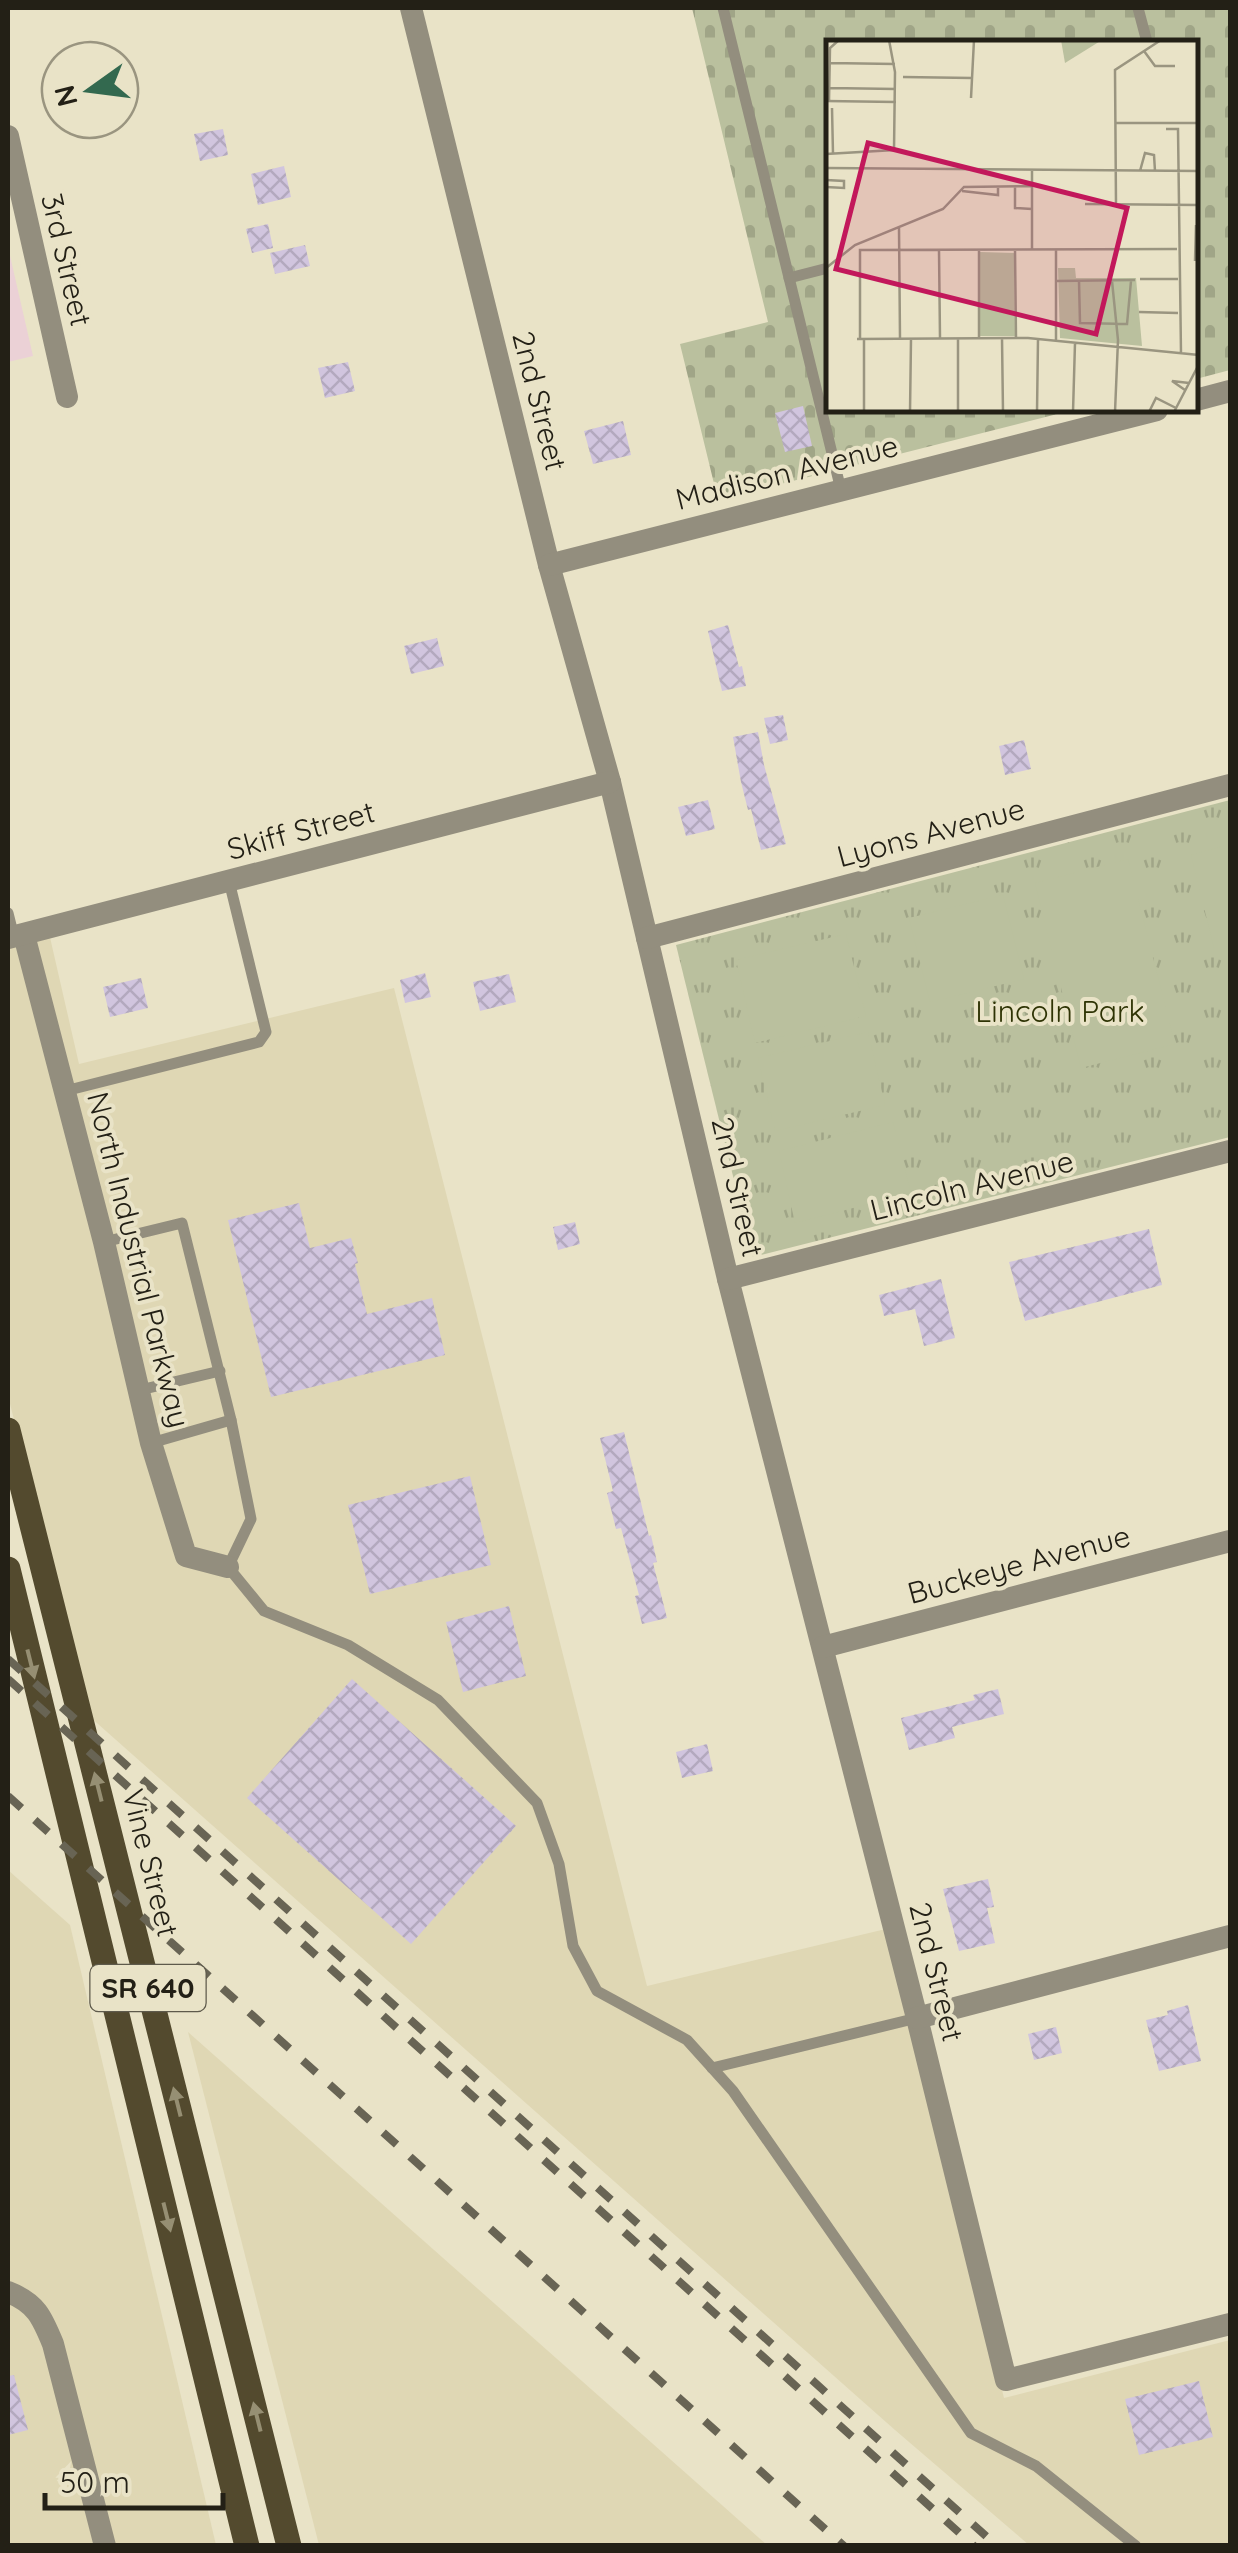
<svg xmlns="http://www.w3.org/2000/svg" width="1238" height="2553" font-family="Quicksand,sans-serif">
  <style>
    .commercial { fill: #ebd1d6 }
    .built { fill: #dfd7b4 }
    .grass { fill: url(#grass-tufts) }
    .cemetery { fill: url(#cemetery-stones) }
    .pitch { fill: #bac09e }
    .building { fill: url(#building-cross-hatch) }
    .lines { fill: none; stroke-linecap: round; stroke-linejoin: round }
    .service { stroke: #938e7e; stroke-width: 11 }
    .minor { stroke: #938e7e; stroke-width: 22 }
    .primary { stroke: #534a2e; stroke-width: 25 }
    .rail { stroke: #686454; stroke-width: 8; stroke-dasharray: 18 18; stroke-linecap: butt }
    .oneway { fill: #968f73 }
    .labels { text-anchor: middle; stroke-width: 8; stroke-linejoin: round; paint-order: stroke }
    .shield { fill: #e9e3c7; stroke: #5e5a4b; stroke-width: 2.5 }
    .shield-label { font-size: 28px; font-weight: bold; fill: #232016 }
    .street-label { font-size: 30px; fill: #232016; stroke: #e9e3c7 }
    .park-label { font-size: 30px; fill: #2e3304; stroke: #e9e3c7 }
    .inset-road { fill: none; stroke: #9a9580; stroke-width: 2.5 }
    .view { fill: #c2185b; fill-opacity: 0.15; stroke: #c2185b; stroke-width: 5 }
    .inset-edge { fill: none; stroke: #232016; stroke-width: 5 }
  </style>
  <defs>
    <pattern id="grass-tufts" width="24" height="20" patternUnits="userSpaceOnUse" patternTransform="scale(2.5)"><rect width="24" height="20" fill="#bac09e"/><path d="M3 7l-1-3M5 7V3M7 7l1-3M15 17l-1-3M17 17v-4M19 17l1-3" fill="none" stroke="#a0a587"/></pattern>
    <pattern id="cemetery-stones" width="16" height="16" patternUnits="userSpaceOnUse" patternTransform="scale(2.5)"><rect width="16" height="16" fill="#bac09e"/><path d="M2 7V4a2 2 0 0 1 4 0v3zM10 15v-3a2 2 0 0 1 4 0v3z" fill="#a0a587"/></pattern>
    <pattern id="building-cross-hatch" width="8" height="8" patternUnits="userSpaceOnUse" patternTransform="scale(2.5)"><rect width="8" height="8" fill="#d1c5de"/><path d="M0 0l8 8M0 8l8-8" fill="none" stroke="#b3a9be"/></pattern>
  </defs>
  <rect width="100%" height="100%" fill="#e9e3c7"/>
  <polygon class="commercial" points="8,247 33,356 8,362"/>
  <g class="built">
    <polygon points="49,933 79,1064 394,988 647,1986 890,1928 1004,2398 1230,2340 1230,2545 1029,2545 895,2430 89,1716 8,1396 8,944"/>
    <polygon points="8,1870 70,1925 216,2545 8,2545"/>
    <polygon points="188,2032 767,2545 319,2545"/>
  </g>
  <polygon class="grass" points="1230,800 1230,1137 753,1257 676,945"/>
  <polygon class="cemetery" points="692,8 1230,8 1230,370 1196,379 1196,42 828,42 828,410 1073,410 718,500 680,344 768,322"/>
  <g class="pitch">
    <polygon points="1230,844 1230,966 1214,948 1191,855"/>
    <polygon points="1128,859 1175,1044 1081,1068 1035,883"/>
    <polygon points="1003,895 1024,979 930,1002 909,918"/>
    <polygon points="846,934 866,1016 755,1043 736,960"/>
    <polygon points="868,1032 885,1105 775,1131 758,1058"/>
    <polygon points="893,1122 911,1193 795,1223 779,1151"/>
  </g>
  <g class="building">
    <polygon points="223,129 228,155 200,161 194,134"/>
    <polygon points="284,166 291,197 258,205 251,174"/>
    <polygon points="268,224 273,248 252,253 246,229"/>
    <polygon points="305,245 310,266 275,274 270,253"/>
    <polygon points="348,362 355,391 325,398 318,368"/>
    <polygon points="803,406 812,446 785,452 775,413"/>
    <polygon points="623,421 631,455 593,464 584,431"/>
    <polygon points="728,625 739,667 742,666 746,686 722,691 708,631"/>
    <polygon points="437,638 444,666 411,674 404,646"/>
    <polygon points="783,715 788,740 770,744 764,718"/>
    <polygon points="758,732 764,765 786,844 761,850 751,809 748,810 741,782 733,737"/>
    <polygon points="1024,740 1031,769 1005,775 999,746"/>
    <polygon points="708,800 715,829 686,836 678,807"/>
    <polygon points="425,973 431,997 405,1003 400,980"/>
    <polygon points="509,974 516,1002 480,1011 473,982"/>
    <polygon points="141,978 148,1008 110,1017 103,987"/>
    <polygon points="299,1203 310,1248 351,1238 358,1263 355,1264 367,1314 432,1298 445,1355 271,1397 228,1220"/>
    <polygon points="575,1222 580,1244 558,1250 553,1227"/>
    <polygon points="1149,1229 1162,1285 1025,1321 1009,1262"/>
    <polygon points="941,1279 955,1338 924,1346 915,1309 884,1316 879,1295"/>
    <polygon points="624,1432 649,1536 651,1535 657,1562 653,1563 667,1618 642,1624 635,1596 639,1595 621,1528 616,1529 607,1493 613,1491 600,1438"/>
    <polygon points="470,1476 491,1565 370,1594 348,1505"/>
    <polygon points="509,1606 526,1676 463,1692 446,1622"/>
    <polygon points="352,1679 516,1826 411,1944 247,1798"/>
    <polygon points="998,1689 1004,1714 952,1727 955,1738 909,1750 901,1718 975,1700 973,1695"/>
    <polygon points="707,1744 713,1771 682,1778 676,1752"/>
    <polygon points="988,1879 994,1907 987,1908 995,1943 959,1951 943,1889"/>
    <polygon points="1188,2005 1201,2061 1159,2071 1146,2020 1168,2015 1167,2011"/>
    <polygon points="1056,2027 1062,2053 1034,2060 1028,2034"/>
    <polygon points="14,2375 28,2430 8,2435 8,2376"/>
    <polygon points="1199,2381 1213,2437 1139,2455 1125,2399"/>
  </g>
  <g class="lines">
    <g class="service">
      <polyline points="723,8 841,490"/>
      <polyline points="1138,8 1147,42"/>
      <polyline points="789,278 828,268"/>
      <polyline points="8,913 14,937"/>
      <polyline points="65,1091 259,1042 266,1032 229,881"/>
      <polyline points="104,1242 182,1223 231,1420 251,1519 228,1567 264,1611 348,1645 438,1700 537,1803 559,1864 573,1946 597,1991 687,2040 733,2091 971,2433 1036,2466 1136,2546"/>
      <polyline points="140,1390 220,1371"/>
      <polyline points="151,1443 231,1420"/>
      <polyline points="712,2068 917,2018"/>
    </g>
    <g class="minor">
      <polyline points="411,8 549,565 610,782 728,1279 917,2018 1006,2380 1230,2324"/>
      <polyline points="8,136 67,397"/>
      <polyline points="1196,400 1230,391"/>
      <polyline points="549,565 1157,410"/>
      <polyline points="24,935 104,1242 151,1443 186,1556 228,1567"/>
      <polyline points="8,938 610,782"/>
      <polyline points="647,938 1230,785"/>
      <polyline points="728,1279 1230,1151"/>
      <polyline points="823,1647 1230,1541"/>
      <polyline points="917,2018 1230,1936"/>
      <path d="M 8,2292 C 36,2303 42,2317 53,2344 L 105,2546"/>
    </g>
    <g class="primary">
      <polyline points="8,1430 289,2546"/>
      <polyline points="8,1569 247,2546"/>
    </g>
    <g class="rail">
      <polyline points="8,1659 997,2546"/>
      <polyline points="8,1679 974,2546"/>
      <polyline points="8,1796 844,2546"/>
    </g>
  </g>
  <defs><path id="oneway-solid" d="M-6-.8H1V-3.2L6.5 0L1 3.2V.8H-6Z" transform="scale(2.5)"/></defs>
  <g class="oneway">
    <use href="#oneway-solid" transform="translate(31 1664) rotate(76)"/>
    <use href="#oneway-solid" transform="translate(98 1787) rotate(-104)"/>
    <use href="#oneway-solid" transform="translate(177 2102) rotate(-104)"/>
    <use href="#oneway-solid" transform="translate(167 2217) rotate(76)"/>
    <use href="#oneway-solid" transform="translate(257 2417) rotate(-104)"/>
  </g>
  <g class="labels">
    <rect class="shield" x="90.5" y="1965" width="115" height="46" rx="8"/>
    <g class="shield-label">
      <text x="148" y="1998">SR 640</text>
    </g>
    <g class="street-label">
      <text transform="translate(66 260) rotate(77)" y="10">3rd Street</text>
      <text transform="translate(539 401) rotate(76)" y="10">2nd Street</text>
      <text transform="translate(787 473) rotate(-14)" y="10">Madison Avenue</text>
      <text transform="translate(301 831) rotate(-15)" y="10">Skiff Street</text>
      <text transform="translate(931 833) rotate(-15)" y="10">Lyons Avenue</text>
      <text transform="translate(972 1186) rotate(-14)" y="10">Lincoln Avenue</text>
      <text transform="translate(737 1187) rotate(77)" y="10">2nd Street</text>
      <text transform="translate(138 1260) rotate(76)" y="10">North Industrial Parkway</text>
      <text transform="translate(1019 1565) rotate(-15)" y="10">Buckeye Avenue</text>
      <text transform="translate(150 1863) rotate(76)" y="10">Vine Street</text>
      <text transform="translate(936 1972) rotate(76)" y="10">2nd Street</text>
    </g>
    <g class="park-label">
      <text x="1060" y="1022">Lincoln Park</text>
    </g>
  </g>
  <g transform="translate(826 40)">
    <rect width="372" height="372" fill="#e9e3c7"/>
    <path d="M 154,212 L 188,213 L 189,296 L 154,296 Z" fill="#bac09e"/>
    <path d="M 235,0 L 276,0 L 239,23 Z" fill="#bac09e"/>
    <path d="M 232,228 L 249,228 L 250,238 L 310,238 L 316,306 L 234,298 Z" fill="#bac09e"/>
    <path class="inset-road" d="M 318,11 L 329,26 L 349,26M 3,23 L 69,24M 77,37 L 146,38M 3,48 L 70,49M 145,58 L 148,0M 0,61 L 70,62M 3,61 L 4,8 L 13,0M 6,68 L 7,114M 290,83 L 373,83M 340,89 L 352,89 L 355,313M 0,114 L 68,110 L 69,32 L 63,0M 0,128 L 373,131M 206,131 L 206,209M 314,131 L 319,113 L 328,115 L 329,131M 0,140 L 18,141 L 18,148 L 0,147M 189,147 L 189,168 L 206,169M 136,151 L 172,155 L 172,147M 259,164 L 373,165M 290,165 L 289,30 L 335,0M 73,188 L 74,298M 153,209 L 153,298M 230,209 L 230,300M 113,210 L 114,298M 189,210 L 190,298M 369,221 L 370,185M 0,228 L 29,205 L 117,169 L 138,147 L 206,146M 314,239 L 352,239M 230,241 L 309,240M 253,241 L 254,283 L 301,284 L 305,241M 286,241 L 292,300 L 289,372M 313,272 L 352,273M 176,298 L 177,372M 31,299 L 202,298 L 373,315M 34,299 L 34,210 L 351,209M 38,299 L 38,372M 359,350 L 346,341 L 363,343M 84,372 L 85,299M 132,372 L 132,298M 211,372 L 212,299M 247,372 L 249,303M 323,372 L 330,358 L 350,368M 348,372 L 373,324"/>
    <path class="view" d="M 42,103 L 301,168 L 270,294 L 10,229 Z"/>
    <rect width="372" height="372" class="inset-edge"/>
  </g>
  <rect width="1238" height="2553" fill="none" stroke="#232016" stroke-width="20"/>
  <g transform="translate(90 90) rotate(256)"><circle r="48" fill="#e9e3c7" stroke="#9a9580" stroke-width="2.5"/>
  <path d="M0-8L18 38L0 25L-18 38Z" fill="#33694f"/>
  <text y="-15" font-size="28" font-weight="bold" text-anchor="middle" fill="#232016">N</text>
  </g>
  <path d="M45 2493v15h178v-15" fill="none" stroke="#232016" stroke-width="5"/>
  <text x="60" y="2493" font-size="30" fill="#232016" stroke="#e9e3c7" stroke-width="8" paint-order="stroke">50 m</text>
</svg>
